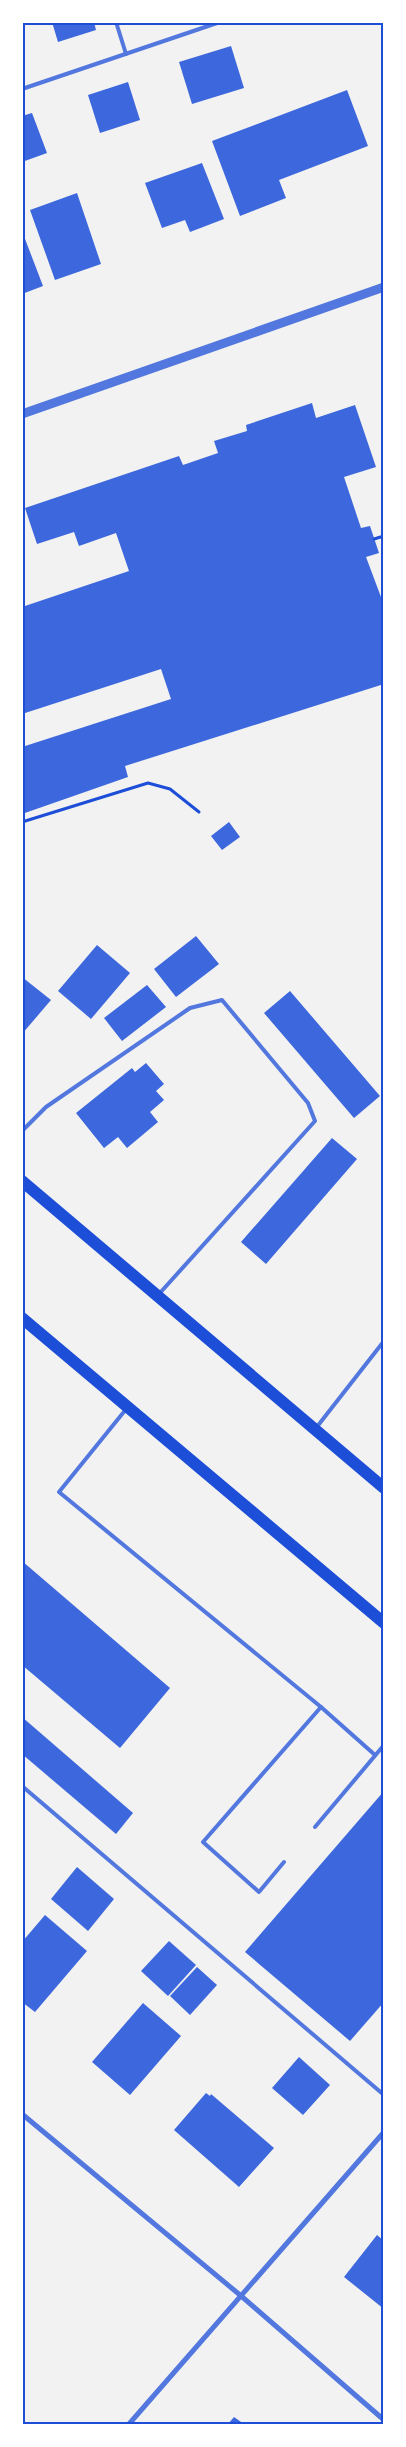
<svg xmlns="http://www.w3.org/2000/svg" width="406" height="2447" font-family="Barlow,sans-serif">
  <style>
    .building { fill: #3d67dc }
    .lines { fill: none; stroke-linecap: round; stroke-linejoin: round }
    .path { stroke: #1d4ed8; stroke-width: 3 }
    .service { stroke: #5277de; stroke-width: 4 }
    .minor { stroke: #5277de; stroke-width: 5 }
    .tertiary { stroke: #5277de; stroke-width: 9 }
    .primary { stroke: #1d4ed8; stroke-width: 12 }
    .neatline { fill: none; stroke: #1d4ed8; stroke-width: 2 }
  </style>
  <rect width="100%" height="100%" fill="#f2f2f2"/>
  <g class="building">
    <polygon points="52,22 94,22 96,30 58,42"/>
    <polygon points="231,46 244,88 192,104 179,62"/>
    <polygon points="128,82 140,120 100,133 88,95"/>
    <polygon points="347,90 368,146 279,180 286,198 240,216 212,141"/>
    <polygon points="32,113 47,153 22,162 22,116"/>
    <polygon points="202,163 224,219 190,232 185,220 162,228 145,183"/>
    <polygon points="77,193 101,264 55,280 30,210"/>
    <polygon points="22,231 43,286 22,294"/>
    <polygon points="312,403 316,418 355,405 376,467 344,477 361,528 370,526 379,553 366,557 384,605 384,684 125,766 128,777 22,814 22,747 171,699 161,669 22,714 22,607 129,571 116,533 79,546 74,532 37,544 25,508 179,456 183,465 218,453 214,441 247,431 246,425"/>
    <polygon points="229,822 240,837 222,850 211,836"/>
    <polygon points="196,936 219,964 176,997 154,969"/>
    <polygon points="97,945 130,973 91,1019 58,991"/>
    <polygon points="22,977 51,1000 22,1034"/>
    <polygon points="147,985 166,1007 122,1041 104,1018"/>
    <polygon points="290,991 380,1096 354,1118 264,1013"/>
    <polygon points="146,1063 164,1084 156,1091 164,1100 150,1112 158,1122 127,1148 118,1137 104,1148 76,1113 132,1068 135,1072"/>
    <polygon points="332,1138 357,1159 266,1264 241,1242"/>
    <polygon points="22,1561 170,1688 120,1748 22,1665"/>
    <polygon points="22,1717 133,1813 116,1834 22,1754"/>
    <polygon points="384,1791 384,2002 350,2041 245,1952"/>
    <polygon points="77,1867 114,1899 88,1931 51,1899"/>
    <polygon points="45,1915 87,1951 35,2012 22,2002 22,1942"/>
    <polygon points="169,1941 196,1965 168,1996 141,1971"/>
    <polygon points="197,1967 217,1985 190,2015 170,1996"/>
    <polygon points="143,2003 181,2036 130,2095 92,2062"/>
    <polygon points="299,2057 330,2085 303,2115 272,2088"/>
    <polygon points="206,2093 210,2096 211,2094 274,2148 239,2187 174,2130"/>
    <polygon points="377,2235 384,2241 384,2309 344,2277"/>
    <polygon points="234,2417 244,2424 228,2424"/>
  </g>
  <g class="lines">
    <g class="path">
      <polyline points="374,539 384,536"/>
      <polyline points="22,822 148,783 170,789 199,812"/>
    </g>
    <g class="service">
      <polyline points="116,22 126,54"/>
      <polyline points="22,89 220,22"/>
      <polyline points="22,1131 46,1107 190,1008 222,1000 308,1103 315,1121 159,1294"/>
      <polyline points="127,1408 59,1492 321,1707 203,1842 259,1892 284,1862"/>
      <polyline points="316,1428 384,1341"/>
      <polyline points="321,1707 375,1755"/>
      <polyline points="22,1786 384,2095"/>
      <polyline points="315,1827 384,1745"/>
    </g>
    <g class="minor">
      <polyline points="22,2114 240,2295 384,2420"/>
      <polyline points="129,2424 384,2132"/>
    </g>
    <polyline class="tertiary" points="22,414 384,287"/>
    <g class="primary">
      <polyline points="22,1181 384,1488"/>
      <polyline points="22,1318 384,1623"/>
    </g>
  </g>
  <rect width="406" height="2447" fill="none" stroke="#ffffff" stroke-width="48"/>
  <rect x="24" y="24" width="358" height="2399" class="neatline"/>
</svg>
